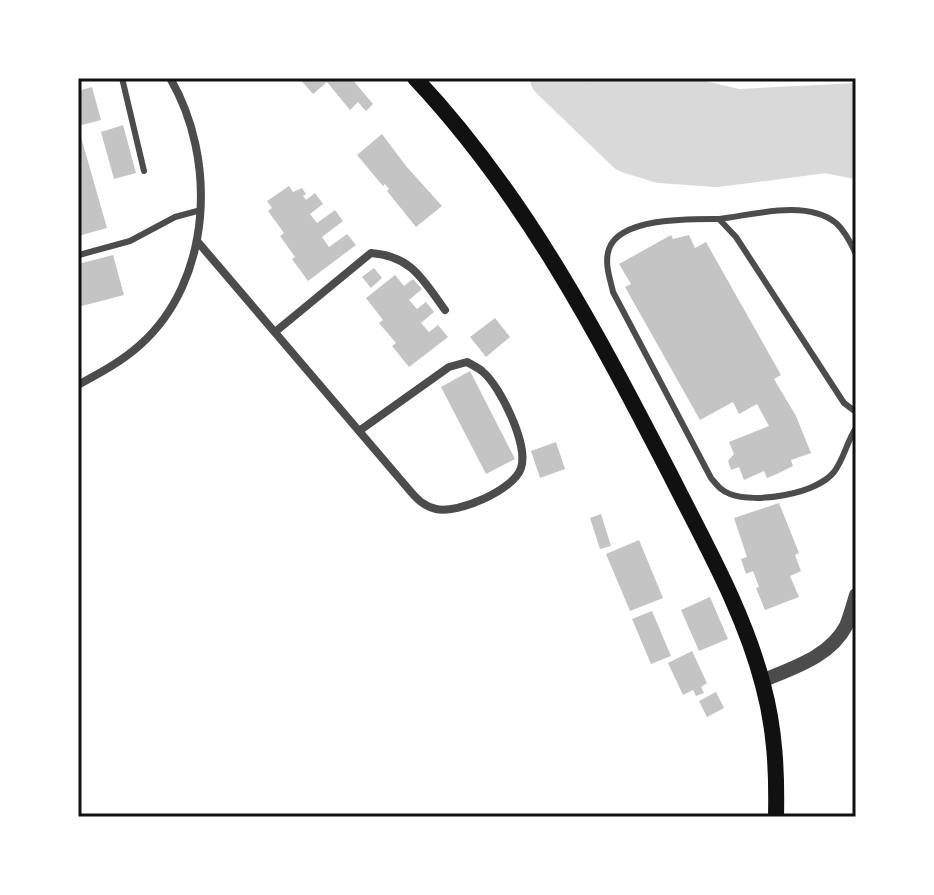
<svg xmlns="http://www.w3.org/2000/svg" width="934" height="895" font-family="Commissioner,sans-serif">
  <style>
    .water { fill: #d9d9d9 }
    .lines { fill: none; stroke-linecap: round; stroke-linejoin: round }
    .river { stroke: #d9d9d9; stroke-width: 42 }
    .building { fill: #c4c4c4 }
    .service { stroke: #4c4c4c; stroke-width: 6 }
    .minor { stroke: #4c4c4c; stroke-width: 8 }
    .tertiary { stroke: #4c4c4c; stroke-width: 14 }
    .secondary { stroke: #111; stroke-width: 16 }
    .neatline { fill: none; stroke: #111; stroke-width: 3 }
  </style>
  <rect width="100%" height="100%" fill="#fff"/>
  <polygon class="water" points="579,78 693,78 739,89 856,83 856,140 654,154"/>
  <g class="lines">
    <polyline class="river" points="551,78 628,152 660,162 717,166 826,152 856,158"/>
  </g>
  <g class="building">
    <polygon points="299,78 351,78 373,104 366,111 358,102 350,110 327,82 313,94"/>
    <polygon points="92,87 101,120 78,126 78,91"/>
    <polygon points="123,125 136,173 114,179 101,132"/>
    <polygon points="382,134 406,166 442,206 416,227 387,191 389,189 385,184 383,186 357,155"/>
    <polygon points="81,137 107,228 78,236 78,138"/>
    <polygon points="289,186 293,192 302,188 306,194 303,196 306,200 315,193 323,204 310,214 317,223 335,210 343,221 322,237 329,247 347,234 356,245 308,281 292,259 295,257 280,236 284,233 268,211 272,208 267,201"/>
    <polygon points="671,235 673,239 689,235 695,248 706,242 781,375 774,379 796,416 811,453 791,460 793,466 777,474 767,478 764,471 744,480 739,467 731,470 728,461 734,454 729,442 769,426 757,404 739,414 733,402 700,420 625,287 631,284 619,264"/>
    <polygon points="113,255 124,295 78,307 78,264"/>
    <polygon points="374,268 382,278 371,288 362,277"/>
    <polygon points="395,275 404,286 413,279 422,289 409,300 417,309 426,302 434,312 421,323 429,332 438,325 448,337 409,367 392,346 396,343 379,323 383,320 366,298"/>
    <polygon points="495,318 510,337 486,357 470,337"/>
    <polygon points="470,371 515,459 486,474 441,387"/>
    <polygon points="556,442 565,469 540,478 531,451"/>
    <polygon points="779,503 799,553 795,555 801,571 790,576 799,597 765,610 756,588 759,587 753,571 746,574 741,559 747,557 734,518"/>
    <polygon points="601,514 611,546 600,549 590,518"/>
    <polygon points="639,540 663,598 630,611 606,554"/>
    <polygon points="710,597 728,639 699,651 681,610"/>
    <polygon points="652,611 671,656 651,664 632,619"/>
    <polygon points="692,651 707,683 701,687 704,693 696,696 693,690 683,695 668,663"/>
    <polygon points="716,692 724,708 707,717 699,701"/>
  </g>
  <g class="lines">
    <g class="service">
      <polyline points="122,78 144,171"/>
      <path d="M 719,219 C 753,215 806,199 836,223 C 845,231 851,243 856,254"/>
      <polyline points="79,255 130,241 175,217 201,210"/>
      <path d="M 856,412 L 844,403 L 736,237 L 719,219 C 692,219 620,217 609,249 C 604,263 610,278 613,292 L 711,478 C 717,485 721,491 730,494 C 756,504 816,494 834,472 C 844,459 847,441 856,428"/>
    </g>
    <g class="minor">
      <path d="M 197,241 L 411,492 C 418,500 424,506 436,509 C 458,514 514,490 521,468 C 529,445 500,386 483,372 C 479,368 472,365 467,362 L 449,367 L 359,431"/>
      <path d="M 275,332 L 371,253 C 412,256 423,280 445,310"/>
      <path d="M 78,385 C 100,373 121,362 140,345 C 213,280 217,158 170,78"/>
    </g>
    <path class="tertiary" d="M 762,681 C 792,668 830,657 846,626 C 850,616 853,605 856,595"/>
    <path class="secondary" d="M 415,78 C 525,195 597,333 670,474 C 704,542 744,611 763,685 C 775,729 777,772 776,817"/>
  </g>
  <rect width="934" height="895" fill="none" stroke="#ffffff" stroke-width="160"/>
  <rect x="80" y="80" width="774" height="735" class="neatline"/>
</svg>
